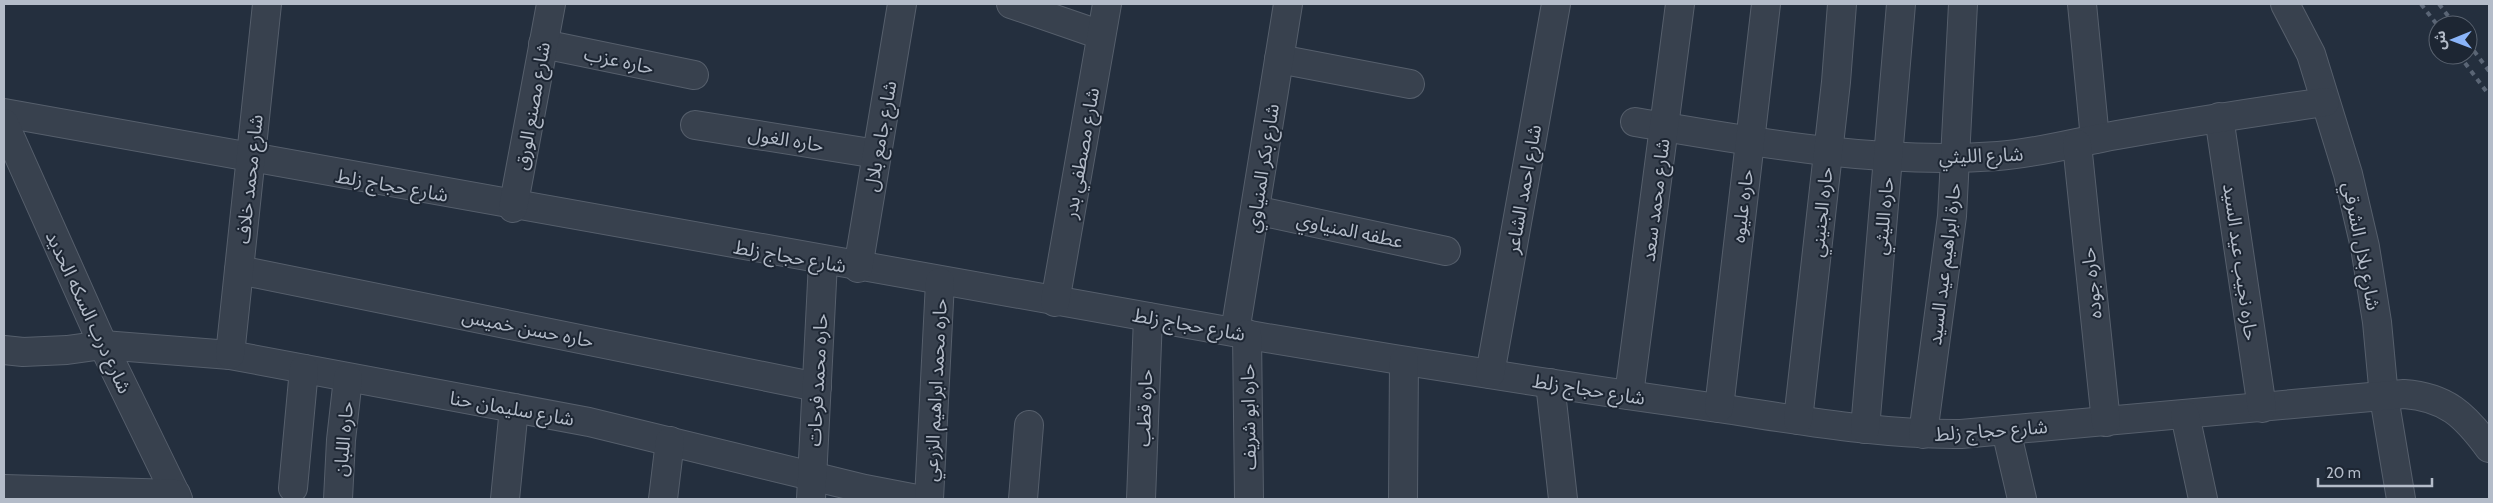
<svg xmlns="http://www.w3.org/2000/svg" width="2493" height="503" font-family="Cabin,'Noto Sans Arabic',sans-serif">
  <style>
    .lines { fill: none; stroke-linecap: round; stroke-linejoin: round }
    .minor-casing { stroke: #565f6c; stroke-width: 30 }
    .minor { stroke: #38414e; stroke-width: 28 }
    .rail { stroke: #5a6575; stroke-width: 4; stroke-dasharray: 5 5; stroke-linecap: butt }
    .labels { text-anchor: middle; stroke-width: 4; stroke-linejoin: round; paint-order: stroke }
    .street-label { font-size: 19px; fill: #b4bcc9; stroke: #1d2633 }
  </style>
  <rect width="100%" height="100%" fill="#242f3e"/>
  <g class="lines">
    <defs>
      <g id="minor">
        <polyline points="1011,4 1101,35"/>
        <polyline points="2082,4 2095,139"/>
        <polyline points="2285,4 2311,54 2348,174 2365,247 2377,322 2384,397 2401,499"/>
        <polyline points="543,44 694,75"/>
        <polyline points="1279,59 1410,84"/>
        <path d="M 4,113 C 422,191 841,265 1261,337 C 1408,362 1556,385 1704,406 C 1789,418 1875,435 1961,434 L 2404,394 C 2446,397 2465,415 2489,448"/>
        <polyline points="2219,117 2262,408"/>
        <path d="M 1635,122 C 1754,142 1877,165 1998,156 C 2039,153 2077,142 2117,135 C 2186,123 2256,112 2325,102"/>
        <polyline points="4,123 103,345 178,499"/>
        <polyline points="695,125 877,154"/>
        <polyline points="2077,144 2106,422"/>
        <polyline points="513,208 551,4"/>
        <polyline points="1255,210 1446,251"/>
        <polyline points="858,268 902,4"/>
        <polyline points="239,270 817,387"/>
        <polyline points="1055,302 1107,4"/>
        <polyline points="1235,332 1288,4"/>
        <polyline points="1247,334 1249,499"/>
        <polyline points="4,350 23,352 67,350 103,345 230,355 589,422 865,489 917,499"/>
        <polyline points="230,355 267,4"/>
        <polyline points="1490,374 1556,4"/>
        <polyline points="1550,383 1563,499"/>
        <polyline points="1629,395 1680,4"/>
        <polyline points="1719,408 1766,4"/>
        <polyline points="2185,415 2203,499"/>
        <polyline points="1798,420 1836,82 1842,4"/>
        <polyline points="1865,429 1901,4"/>
        <polyline points="2006,430 2022,499"/>
        <polyline points="1923,434 1952,216 1963,4"/>
        <polyline points="293,488 304,369"/>
        <polyline points="4,489 176,494"/>
        <polyline points="338,499 341,440 348,378"/>
        <polyline points="505,499 514,408"/>
        <polyline points="663,499 670,441"/>
        <polyline points="811,499 823,262"/>
        <polyline points="929,499 940,282"/>
        <polyline points="1023,499 1029,425"/>
        <polyline points="1141,499 1148,317"/>
        <polyline points="1403,499 1404,361"/>
      </g>
    </defs>
    <use href="#minor" class="minor-casing"/>
    <use href="#minor" class="minor"/>
    <g class="rail">
      <polyline points="2421,4 2438,26"/>
      <polyline points="2439,4 2455,25"/>
      <polyline points="2468,43 2489,71"/>
      <polyline points="2459,55 2489,95"/>
    </g>
  </g>
  <g class="labels">
    <g class="street-label">
      <text transform="translate(619 60) rotate(12)" y="7">حاره عزب</text>
      <text transform="translate(532 106) rotate(-80)" y="7">شارع مصنع الورق</text>
      <text transform="translate(880 136) rotate(-80)" y="7">شارع جامع بلال</text>
      <text transform="translate(786 139) rotate(9)" y="7">حاره الغول</text>
      <text transform="translate(1081 153) rotate(-80)" y="7">شارع مصطفي بدر</text>
      <text transform="translate(1981 155) rotate(-2)" y="7">شارع الليثي</text>
      <text transform="translate(1262 168) rotate(-81)" y="7">شارع بكر المنياوي</text>
      <text transform="translate(249 179) rotate(-84)" y="7">شارع محمد خلاف</text>
      <text transform="translate(392 185) rotate(10)" y="7">شارع حجاج زلط</text>
      <text transform="translate(1523 189) rotate(-80)" y="7">شارع احمد الشاعر</text>
      <text transform="translate(1655 200) rotate(-83)" y="7">شارع محمد سعد</text>
      <text transform="translate(1742 206) rotate(-83)" y="7">حاره عليوه</text>
      <text transform="translate(1821 212) rotate(-84)" y="7">حاره الجنيني</text>
      <text transform="translate(1883 216) rotate(-85)" y="7">حاره الليثي</text>
      <text transform="translate(1350 230) rotate(12)" y="7">عطفه المنياوي</text>
      <text transform="translate(2362 246) rotate(79)" y="7">شارع بلال الشرقي</text>
      <text transform="translate(790 256) rotate(10)" y="7">شارع حجاج زلط</text>
      <text transform="translate(2241 262) rotate(82)" y="7">حاره نجيب عيد السيد</text>
      <text transform="translate(1944 264) rotate(-83)" y="7">حارة ابراهيم عيد السيد</text>
      <text transform="translate(2091 283) rotate(-96)" y="7">حاره جوده</text>
      <text transform="translate(89 312) rotate(65)" y="7">شارع درب السكه الحديد</text>
      <text transform="translate(1189 324) rotate(10)" y="7">شارع حجاج زلط</text>
      <text transform="translate(528 328) rotate(11)" y="7">حاره حسن خميس</text>
      <text transform="translate(817 380) rotate(-87)" y="7">حاره محمد فرحات</text>
      <text transform="translate(1589 389) rotate(9)" y="7">شارع حجاج زلط</text>
      <text transform="translate(935 390) rotate(-87)" y="7">حاره محمد ابراهيم الزرعي</text>
      <text transform="translate(512 408) rotate(10)" y="7">شارع سليمان حنا</text>
      <text transform="translate(1144 408) rotate(-88)" y="7">حاره قطب</text>
      <text transform="translate(1248 417) rotate(-91)" y="7">حاره ابو شريف</text>
      <text transform="translate(1991 430) rotate(-4)" y="7">شارع حجاج زلط</text>
      <text transform="translate(343 439) rotate(-85)" y="7">حاره اللبان</text>
    </g>
  </g>
  <rect width="2493" height="503" fill="none" stroke="#b4bcc9" stroke-width="10"/>
  <g transform="translate(2453 40) rotate(269)"><circle r="24" fill="#1d2633" stroke="#59626f"/>
  <path d="M0-4L9 19L0 12L-9 19Z" fill="#8ab4f8"/>
  <text y="-8" font-size="14" font-weight="bold" text-anchor="middle" fill="#b4bcc9">ش</text>
  </g>
  <path d="M2318 478v8h114v-8" fill="none" stroke="#b4bcc9" stroke-width="2.5"/>
  <text x="2326" y="478" font-size="15" fill="#b4bcc9" stroke="#1d2633" stroke-width="4" paint-order="stroke">20 m</text>
</svg>
